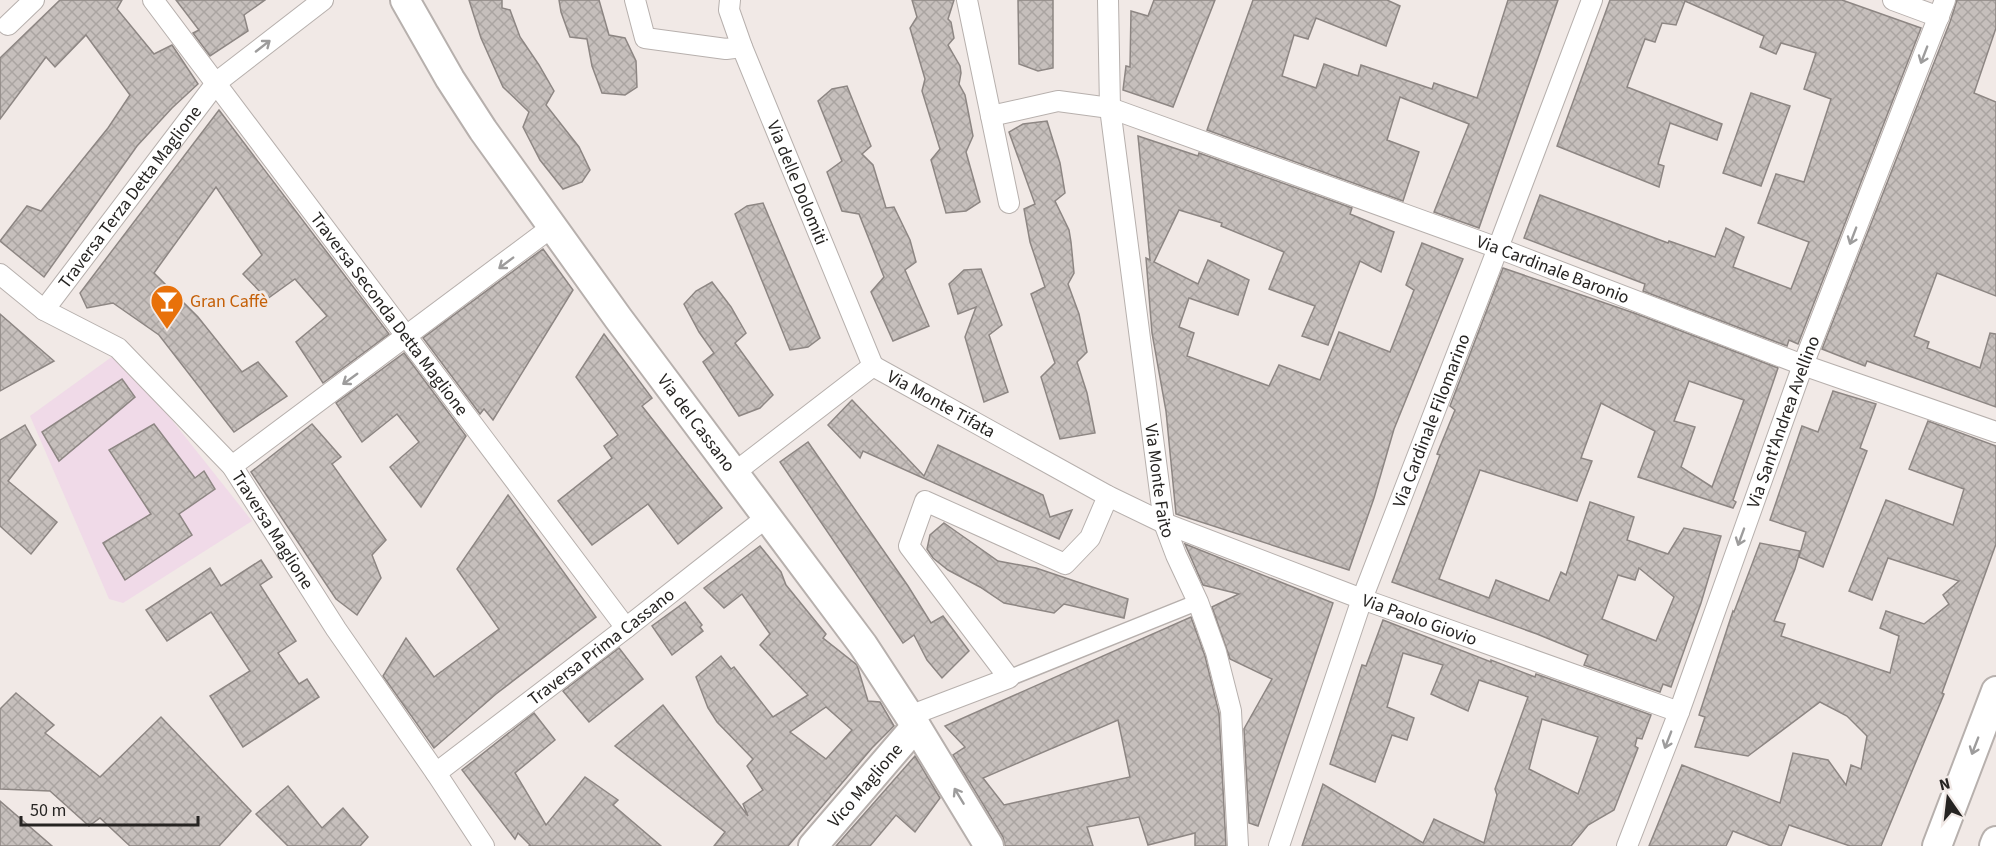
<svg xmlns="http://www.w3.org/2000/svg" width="1996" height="846" font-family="'Source Sans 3',sans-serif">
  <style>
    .education { fill: #f0dae8 }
    .building { fill: url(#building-cross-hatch); stroke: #8d8683; stroke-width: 1.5; fill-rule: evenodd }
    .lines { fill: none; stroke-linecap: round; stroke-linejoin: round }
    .pedestrian-casing { stroke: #b7b0ad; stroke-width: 18 }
    .minor-casing { stroke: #b7b0ad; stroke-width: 22 }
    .secondary-casing { stroke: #b7b0ad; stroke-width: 32 }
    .pedestrian { stroke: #fff; stroke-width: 15 }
    .minor { stroke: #fff; stroke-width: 20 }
    .secondary { stroke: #fff; stroke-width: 28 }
    .oneway { stroke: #9d9c9c }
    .labels { text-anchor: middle; stroke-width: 6; stroke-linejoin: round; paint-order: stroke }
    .street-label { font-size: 18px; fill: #262422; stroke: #f1e9e6 }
    .food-label { font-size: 18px; fill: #c56008; stroke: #f1e9e6; text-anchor: start }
  </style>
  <defs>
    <pattern id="building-cross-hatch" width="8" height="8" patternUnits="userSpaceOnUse" patternTransform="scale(1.5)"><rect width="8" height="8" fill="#c6bfbc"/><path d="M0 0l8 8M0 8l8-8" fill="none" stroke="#aaa4a1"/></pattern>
  </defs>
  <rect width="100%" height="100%" fill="#f1e9e6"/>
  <polygon class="education" points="113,356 148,390 252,521 123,603 109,599 30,416"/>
  <g class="building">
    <polygon points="60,0 122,0 117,9 154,54 172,45 198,84 172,108 137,146 44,277 0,241 27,206 41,211 108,128 130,95 86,35 55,67 46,57 0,119 0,58"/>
    <polygon points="176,0 265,0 244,15 248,31 210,56 193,33 199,30"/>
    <polygon points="469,0 502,0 502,8 510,10 520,37 539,65 554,91 546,105 579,147 590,170 582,182 563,189 540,160 523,127 529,112 503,87 481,38"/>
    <polygon points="559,0 599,0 609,35 625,38 636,61 637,87 625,95 602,93 592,66 587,39 570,37 561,12"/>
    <polygon points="912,0 954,0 948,19 951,22 954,38 948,45 960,66 961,73 959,84 965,95 973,136 966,152 980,202 966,211 946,213 931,160 940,149 922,91 925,79 910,28 917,17"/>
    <polygon points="1018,0 1053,0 1053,68 1038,71 1019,64"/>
    <polygon points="1154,0 1215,0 1173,107 1123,90 1126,66 1130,67 1131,11 1148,16"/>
    <polygon points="1253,0 1387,0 1400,6 1386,46 1316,18 1308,39 1294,35 1282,76 1316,88 1324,64 1358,76 1361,65 1432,89 1434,83 1477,98 1508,0 1558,0 1479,228 1434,212 1469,124 1400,97 1387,140 1419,152 1403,201 1207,130"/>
    <polygon points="1610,0 1842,0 1921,28 1798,344 1789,340 1787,346 1643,291 1645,284 1524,238 1540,195 1668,243 1669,241 1715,257 1726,228 1744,237 1733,267 1791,289 1809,242 1758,223 1776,174 1804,182 1831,99 1804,89 1816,53 1781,43 1776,54 1760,47 1764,36 1685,1 1676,25 1662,23 1655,42 1645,39 1627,87 1722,124 1717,140 1670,123 1658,164 1664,166 1659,187 1557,146"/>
    <polygon points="1957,0 1996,0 1996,28 1974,93 1996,102 1996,296 1937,273 1914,336 1929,342 1927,348 1980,368 1990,333 1996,334 1996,407 1867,361 1865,366 1822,349 1950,22"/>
    <polygon points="847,86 871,146 862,154 873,165 886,208 894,207 910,240 916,262 905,270 929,326 893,341 871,292 884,277 859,214 842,211 827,172 842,161 818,101 832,89"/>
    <polygon points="1751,93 1790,106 1761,186 1723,173"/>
    <polygon points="219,110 389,334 323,383 296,342 327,316 295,279 267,299 243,274 262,255 216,187 154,273 198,317 242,372 258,362 287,396 234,432 159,335 113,303 87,308 80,293"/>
    <polygon points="1047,121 1060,163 1065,193 1055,201 1069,230 1071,242 1074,273 1068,284 1079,314 1087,352 1077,362 1087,393 1095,433 1060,439 1041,377 1055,363 1031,294 1045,287 1030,242 1024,209 1035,204 1009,132 1023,124"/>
    <polygon points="1138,136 1198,156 1199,153 1352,208 1350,214 1394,232 1381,272 1360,261 1328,345 1302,336 1315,306 1269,289 1284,252 1221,226 1222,223 1179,210 1154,262 1198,284 1208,260 1249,280 1238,315 1189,298 1179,327 1194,333 1187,356 1269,386 1279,365 1320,380 1339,332 1390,352 1414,290 1406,285 1422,243 1463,259 1394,429 1374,498 1349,570 1176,514 1166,411 1152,333 1146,258 1150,260"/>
    <polygon points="763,203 820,338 808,347 790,350 735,214 747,206"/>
    <polygon points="543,249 573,290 493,420 484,409 480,414 423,338"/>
    <path d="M 1503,268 L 1634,313 L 1778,368 L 1733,500 L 1736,502 L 1733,508 L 1638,477 L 1655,431 L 1601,403 L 1581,458 L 1592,461 L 1577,501 L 1480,470 L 1439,579 L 1489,598 L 1496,580 L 1549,601 L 1561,572 L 1566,575 L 1590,502 L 1634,517 L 1627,540 L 1668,554 L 1684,528 L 1721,536 L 1701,603 L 1671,687 L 1663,684 L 1660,692 L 1584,665 L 1588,655 L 1537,634 L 1392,582 L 1440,455 L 1437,454 L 1455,410 L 1450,406 ZM 1689,381 L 1744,400 L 1712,487 L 1681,467 L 1695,427 L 1674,421 ZM 1639,568 L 1674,597 L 1656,641 L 1602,619 L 1618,575 L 1635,580 Z"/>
    <polygon points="981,269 1002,325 989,335 1008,392 984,402 965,337 976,307 958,314 949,284 964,270"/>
    <polygon points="712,282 731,307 746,333 735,343 773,395 760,408 739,416 703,362 714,353 699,332 684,304 696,291"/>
    <polygon points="0,314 54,361 0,391"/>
    <polygon points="604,334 652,398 642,406 722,508 678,544 648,504 592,545 558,501 612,458 604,446 618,435 576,377"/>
    <polygon points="404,353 466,436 421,507 390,467 419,442 397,414 362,442 336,403"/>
    <polygon points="122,379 135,397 59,461 42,432"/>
    <polygon points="1833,391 1876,404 1860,448 1867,451 1823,567 1799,557 1806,532 1770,520 1802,426 1818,432"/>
    <polygon points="852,400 924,476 938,445 1043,495 1050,517 1072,510 1059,539 863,451 860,458 828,425"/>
    <polygon points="1928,421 1996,446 1996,544 1942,693 1944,694 1881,846 1850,846 1789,825 1781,846 1771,846 1733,831 1726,846 1649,846 1682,765 1780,803 1793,753 1828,760 1846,785 1851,765 1861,769 1867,736 1847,716 1820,702 1748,756 1695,747 1705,717 1699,715 1733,611 1734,612 1760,543 1800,551 1795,569 1774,621 1785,624 1781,636 1890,673 1899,636 1880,628 1886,611 1924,624 1949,604 1943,595 1959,581 1888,558 1872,600 1849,591 1886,500 1953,525 1964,489 1909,469"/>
    <polygon points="154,424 195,478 204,471 215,489 179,514 192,535 125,580 103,543 151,514 109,450"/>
    <polygon points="312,424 341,457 332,464 386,540 372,555 381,578 357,615 336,599 251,472"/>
    <polygon points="25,425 36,445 8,481 57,522 31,554 0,526 0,440"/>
    <polygon points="808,442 908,586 931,623 943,616 969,651 942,678 927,660 914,635 903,643 780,462"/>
    <polygon points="508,495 596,617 496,694 434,748 383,676 406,638 434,677 499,629 457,569"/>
    <polygon points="944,523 998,561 1036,568 1128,599 1124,618 1064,604 1054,613 1004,603 980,587 948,570 933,558 927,549 930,535"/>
    <polygon points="1185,544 1333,603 1258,826 1249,823 1244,729 1272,679 1230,659 1212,607 1239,594 1203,585"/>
    <path d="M 760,546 L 781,572 L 786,585 L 826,634 L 823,638 L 857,665 L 868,701 L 880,702 L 894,726 L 872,748 L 788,846 L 714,846 L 725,832 L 615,746 L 663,705 L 748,816 L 743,804 L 763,790 L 747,766 L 753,759 L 717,722 L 708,708 L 696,677 L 721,656 L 731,669 L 734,667 L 773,717 L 808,695 L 760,645 L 770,634 L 742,594 L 724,608 L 704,588 ZM 826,707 L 852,730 L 826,759 L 790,732 Z"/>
    <polygon points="261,560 272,577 260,585 296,641 278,653 299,684 307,679 319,697 243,747 210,696 250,671 211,612 167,641 146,610 210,568 221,586"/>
    <polygon points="685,602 702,625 700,627 703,631 672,655 652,626"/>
    <path d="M 1191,617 L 1205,656 L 1219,713 L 1226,846 L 1195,846 L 1195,833 L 1148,845 L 1139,817 L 1087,827 L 1093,846 L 1005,846 L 1003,837 L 953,755 L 965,747 L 945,726 ZM 1118,720 L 1130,777 L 1004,805 L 983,778 Z"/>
    <path d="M 1383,620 L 1491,662 L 1491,660 L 1535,677 L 1536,674 L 1651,715 L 1642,739 L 1637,738 L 1635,746 L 1638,748 L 1614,810 L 1588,825 L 1571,846 L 1302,846 L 1323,784 L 1423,843 L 1434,819 L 1484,843 L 1497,795 L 1495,789 L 1528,697 L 1479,680 L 1468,711 L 1431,694 L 1443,665 L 1403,653 L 1387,707 L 1414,718 L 1407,740 L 1392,735 L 1375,782 L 1330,764 L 1362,665 L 1366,666 ZM 1542,719 L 1598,737 L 1578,794 L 1529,769 Z"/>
    <polygon points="619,648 643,679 589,722 563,691"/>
    <polygon points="16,693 54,725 45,733 100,777 161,717 251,811 219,846 130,846 100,818 89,826 50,791 0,789 0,709"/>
    <polygon points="534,713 555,740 515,773 546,825 585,777 618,800 613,805 661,846 529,846 530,845 518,833 515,839 462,770"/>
    <polygon points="915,756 940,798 915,832 896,815 870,846 836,846"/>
    <polygon points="288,786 322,828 343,808 368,837 360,846 288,846 256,814"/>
    <polygon points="0,801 52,846 0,846"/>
  </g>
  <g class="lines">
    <defs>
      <polyline id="pedestrian" points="1009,678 1198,602"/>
      <g id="minor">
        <path id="s1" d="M 153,0 L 626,628"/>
        <polyline points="635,0 645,38 726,49 742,47"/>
        <path id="s2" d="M 730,0 L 729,10 L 742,47 L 873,366"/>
        <path id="s3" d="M 967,0 L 991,116 L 1058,101 L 1110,108 L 1498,248 L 1803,365 L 1996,432"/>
        <path id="s4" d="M 1108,0 L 1110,108 L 1164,523 L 1176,555 L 1198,602 L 1216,652 L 1231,711 L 1238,846"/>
        <polyline points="1893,0 1939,17"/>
        <polyline points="8,25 34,0"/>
        <polyline points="991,116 1009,203"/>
        <path id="s5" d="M 0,274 L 44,310 L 118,348 L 232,466 L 336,629 L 436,773 L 484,846"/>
        <path id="s6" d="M 44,310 L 217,82 L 323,0"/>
        <path id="s7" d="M 873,366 L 1108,496 L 1164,523 L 1362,599 L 1679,712"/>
        <polyline points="232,466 552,227"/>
        <polyline points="734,473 873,366"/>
        <polyline points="909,716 1009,678 909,546 925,501 1065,564 1090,538 1108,496"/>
        <path id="s8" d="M 436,773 L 626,628 L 767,517"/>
        <path id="s9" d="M 1279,846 L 1362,599 L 1498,248 L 1592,0"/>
        <path id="s10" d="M 1627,846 L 1679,712 L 1803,365 L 1945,0"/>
      </g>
      <g id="secondary">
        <path id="s11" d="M 405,0 L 450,79 L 483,130 L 618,318 L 863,645 L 916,726 L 989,846"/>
        <path id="s12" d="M 813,846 L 916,726"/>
        <polyline points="1937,846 1996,691"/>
        <polyline points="1994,846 1996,841"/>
      </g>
    </defs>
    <use href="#pedestrian" class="pedestrian-casing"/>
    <use href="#minor" class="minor-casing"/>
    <use href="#secondary" class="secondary-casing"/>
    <use href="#pedestrian" class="pedestrian"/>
    <use href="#minor" class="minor"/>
    <use href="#secondary" class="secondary"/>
  </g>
  <defs><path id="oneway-shaft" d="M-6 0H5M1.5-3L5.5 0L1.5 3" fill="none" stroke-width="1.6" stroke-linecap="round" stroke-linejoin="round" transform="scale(1.5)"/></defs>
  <g class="oneway">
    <use href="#oneway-shaft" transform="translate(263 46) rotate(-38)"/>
    <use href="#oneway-shaft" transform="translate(1924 55) rotate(111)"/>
    <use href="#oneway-shaft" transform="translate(1853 236) rotate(111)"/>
    <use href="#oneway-shaft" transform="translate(506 263) rotate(143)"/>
    <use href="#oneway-shaft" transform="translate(350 379) rotate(144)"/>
    <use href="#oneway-shaft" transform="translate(1741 537) rotate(110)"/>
    <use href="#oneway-shaft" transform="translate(1668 740) rotate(111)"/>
    <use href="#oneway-shaft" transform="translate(1975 746) rotate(111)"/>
    <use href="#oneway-shaft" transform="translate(959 796) rotate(-121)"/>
  </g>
  <defs>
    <symbol id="bar-pin" viewBox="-11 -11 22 30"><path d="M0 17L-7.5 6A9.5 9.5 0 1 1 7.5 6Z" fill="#e8710a" stroke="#f1e9e6"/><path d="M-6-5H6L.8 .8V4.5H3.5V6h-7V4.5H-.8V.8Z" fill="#fff"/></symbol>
  </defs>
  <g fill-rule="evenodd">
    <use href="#bar-pin" x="148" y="282" width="38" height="52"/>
  </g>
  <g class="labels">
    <g class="street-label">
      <text dy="6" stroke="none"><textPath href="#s2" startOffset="196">Via delle Dolomiti</textPath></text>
      <text dy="6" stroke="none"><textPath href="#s6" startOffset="142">Traversa Terza Detta Maglione</textPath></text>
      <text dy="6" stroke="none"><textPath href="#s3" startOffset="711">Via Cardinale Baronio</textPath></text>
      <text dy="6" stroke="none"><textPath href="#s1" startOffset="393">Traversa Seconda Detta Maglione</textPath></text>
      <text dy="6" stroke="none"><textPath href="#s7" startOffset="78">Via Monte Tifata</textPath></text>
      <text dy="6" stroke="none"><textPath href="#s9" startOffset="452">Via Cardinale Filomarino</textPath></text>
      <text dy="6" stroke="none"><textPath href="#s10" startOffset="452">Via Sant'Andrea Avellino</textPath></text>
      <text dy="6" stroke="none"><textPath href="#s11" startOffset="514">Via del Cassano</textPath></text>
      <text dy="6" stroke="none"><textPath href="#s4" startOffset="484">Via Monte Faito</textPath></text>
      <text dy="6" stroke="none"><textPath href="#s5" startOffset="380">Traversa Maglione</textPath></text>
      <text dy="6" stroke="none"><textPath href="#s7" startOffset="604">Via Paolo Giovio</textPath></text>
      <text dy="6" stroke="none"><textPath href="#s8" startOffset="208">Traversa Prima Cassano</textPath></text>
      <text dy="6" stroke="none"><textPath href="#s12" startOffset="80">Vico Maglione</textPath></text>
    </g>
    <g class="food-label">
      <text x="190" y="307">Gran Caffè</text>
    </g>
  </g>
  <g transform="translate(1948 798) rotate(346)" stroke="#f1e9e6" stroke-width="4.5" paint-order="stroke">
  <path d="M0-4.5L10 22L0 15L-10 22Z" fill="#262422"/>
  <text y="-9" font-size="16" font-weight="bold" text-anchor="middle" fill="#262422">N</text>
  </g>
  <path d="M21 816v9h177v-9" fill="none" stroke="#262422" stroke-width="3"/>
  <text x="30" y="816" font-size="18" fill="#262422" stroke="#f1e9e6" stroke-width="4.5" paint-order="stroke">50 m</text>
</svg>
